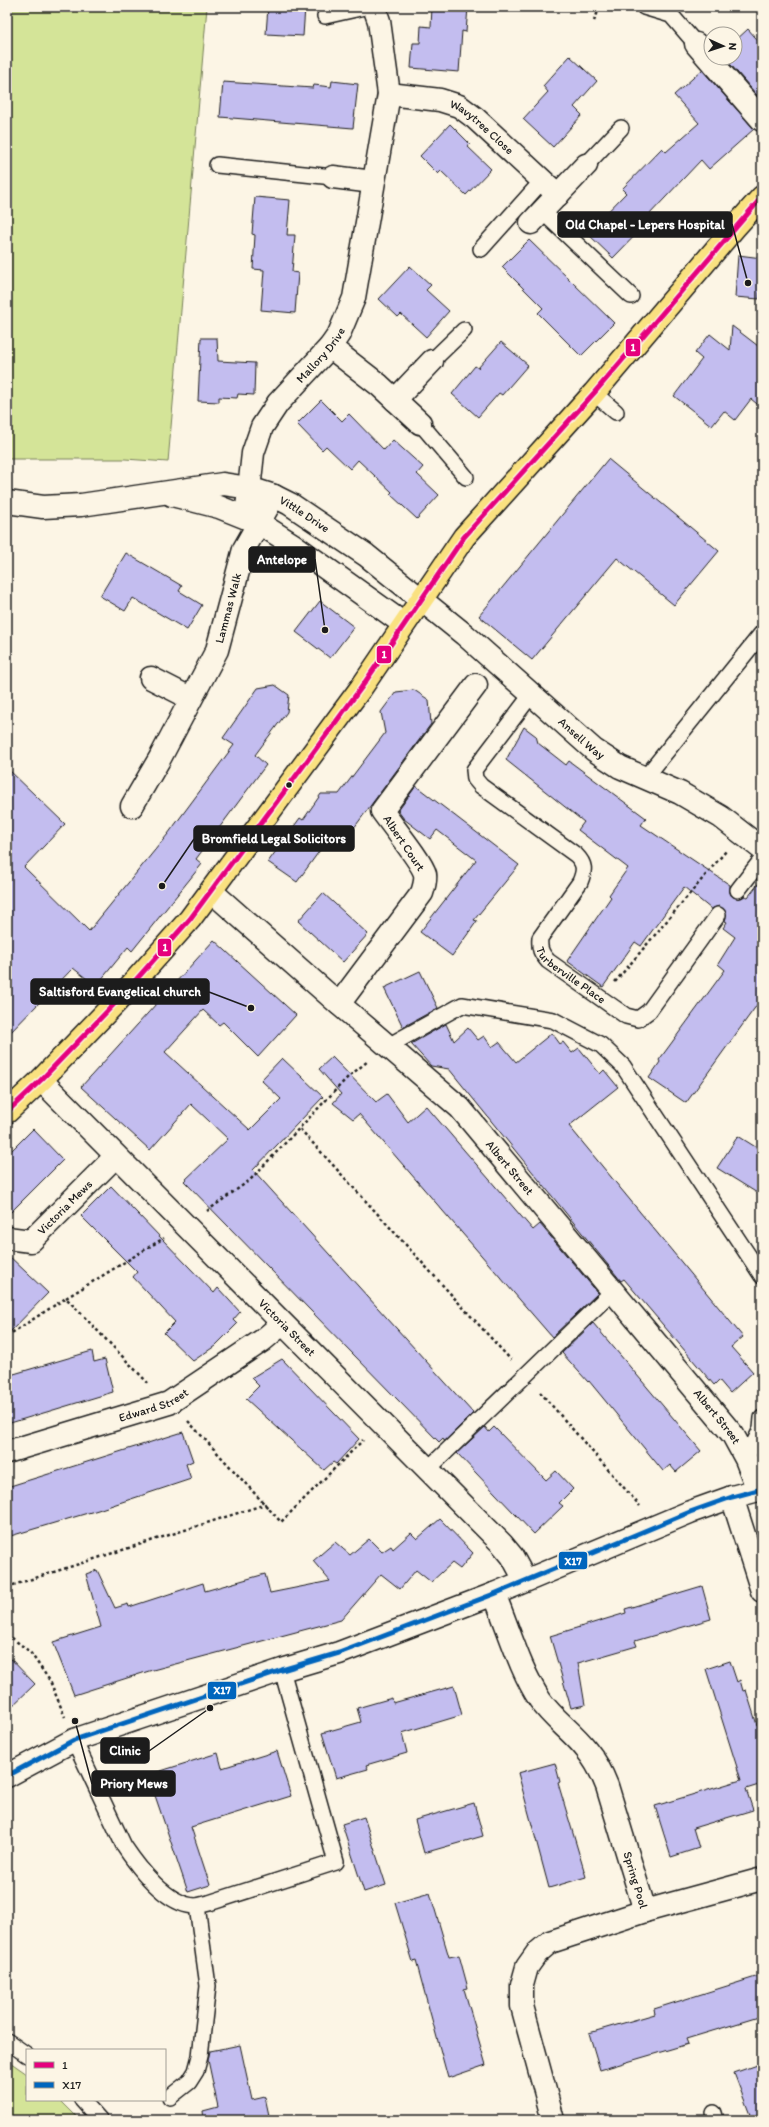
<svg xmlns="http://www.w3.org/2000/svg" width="769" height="2127" font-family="Itim,sans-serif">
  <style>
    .green { fill: #d4e498; stroke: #78805a }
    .building { fill: #c3bdef; stroke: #1c1c1c }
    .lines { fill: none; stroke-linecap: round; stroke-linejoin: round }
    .service-casing { stroke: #1c1c1c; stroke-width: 18 }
    .minor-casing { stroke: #1c1c1c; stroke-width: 25 }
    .tertiary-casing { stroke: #1c1c1c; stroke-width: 25 }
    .primary-casing { stroke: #1c1c1c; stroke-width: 25 }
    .path { stroke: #1c1c1c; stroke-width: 2.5; stroke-dasharray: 3 3; stroke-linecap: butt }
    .service { stroke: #fcf5e5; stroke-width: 15 }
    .minor { stroke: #fcf5e5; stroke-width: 22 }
    .tertiary { stroke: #fcf5e5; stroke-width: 22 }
    .primary { stroke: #fae180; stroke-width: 22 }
    .bus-1-casing { stroke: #fcf5e5; stroke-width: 8 }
    .bus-2-casing { stroke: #fcf5e5; stroke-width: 8 }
    .bus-1 { stroke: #e5007d; stroke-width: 5 }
    .bus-2 { stroke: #0065bd; stroke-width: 5 }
    .bus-dot { fill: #1c1c1c; stroke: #fcf5e5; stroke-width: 1.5 }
    .labels { text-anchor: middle; stroke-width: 3; stroke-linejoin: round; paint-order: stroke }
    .street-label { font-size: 12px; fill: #1c1c1c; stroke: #fcf5e5 }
    .leader { fill: none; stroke: #1c1c1c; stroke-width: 1.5 }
    .callout-dot { fill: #1c1c1c; stroke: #fcf5e5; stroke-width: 1.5 }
    .callout { fill: #1c1c1c; stroke: #1c1c1c; stroke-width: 1.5 }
    .callout-label { font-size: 13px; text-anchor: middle; font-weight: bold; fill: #fff }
    .line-badge { stroke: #fcf5e5; stroke-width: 1.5 }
    .badge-label { font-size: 11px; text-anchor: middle; font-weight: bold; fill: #fff }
  </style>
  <rect width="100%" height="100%" fill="#fcf5e5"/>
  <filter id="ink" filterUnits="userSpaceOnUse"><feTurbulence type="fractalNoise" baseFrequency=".025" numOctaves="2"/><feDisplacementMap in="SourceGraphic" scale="8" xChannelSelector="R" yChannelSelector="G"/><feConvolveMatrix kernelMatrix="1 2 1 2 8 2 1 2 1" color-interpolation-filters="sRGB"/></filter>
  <g filter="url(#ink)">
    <g class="green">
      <polygon points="7,7 207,7 168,462 125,459 7,459"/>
      <polygon points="7,2060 27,2074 27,2100 60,2100 80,2120 7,2120"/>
    </g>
    <g class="building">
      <polygon points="268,7 305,7 303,36 266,34"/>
      <polygon points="432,7 468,7 466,32 462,31 459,72 411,68 413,43 420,43 421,26 431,27"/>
      <polygon points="748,29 762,45 762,101 725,58 735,58 735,41"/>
      <polygon points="570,56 597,81 574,107 582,115 553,147 523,119 548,92 543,86"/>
      <polygon points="702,70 754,129 709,169 701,160 647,217 650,220 613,258 587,233 626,193 622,189 662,148 666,152 699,123 674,95"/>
      <polygon points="332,81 358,84 353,128 220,117 223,82 313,88 314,85 331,87"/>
      <polygon points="450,124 470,144 467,146 491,169 466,195 441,171 438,174 420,156"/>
      <polygon points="255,197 290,200 287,235 295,235 292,272 298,273 295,313 261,310 264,270 253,269 255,235 252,234"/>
      <polygon points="529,240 614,323 581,356 538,313 543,308 502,267"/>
      <polygon points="738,255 762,258 759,299 735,297"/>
      <polygon points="410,266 431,285 426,290 449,311 426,337 401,314 398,317 379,299"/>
      <polygon points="732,326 762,349 762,408 751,399 735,420 724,411 712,426 674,396 702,359 695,353 710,334 730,350"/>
      <polygon points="201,338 217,338 218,361 255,363 254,395 238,394 237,398 219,397 219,402 198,401"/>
      <polygon points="501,342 528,365 502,395 499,393 478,417 452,394 475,366 478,368"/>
      <polygon points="321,400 342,421 349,414 384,450 393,440 423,467 417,474 439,495 417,519 390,494 392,492 358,460 350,469 326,446 322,450 297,424"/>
      <polygon points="608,459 719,551 674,605 617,558 532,660 479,616"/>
      <polygon points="126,553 182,586 179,591 202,605 187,630 133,598 125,611 100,596"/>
      <polygon points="320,601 354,627 330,658 296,632"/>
      <polygon points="275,685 289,695 287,712 255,755 266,765 196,859 202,864 132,951 128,947 96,986 73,968 7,1036 7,768 65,824 24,867 89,931 168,834 234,745 223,738 258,688"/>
      <polygon points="414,690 429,700 431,724 348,836 328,839 297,882 268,862 300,818 303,820 321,794 339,794 385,733 381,712 396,692"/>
      <polygon points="524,727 536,736 538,743 566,765 569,761 646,818 641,825 730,885 730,893 733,897 741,898 745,896 748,897 762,879 762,998 686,1103 649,1078 660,1062 659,1060 725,970 718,964 735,937 723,928 727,922 725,921 726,912 719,906 711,909 684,887 641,946 635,942 603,987 567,961 611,897 609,895 628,868 578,830 584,822 506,760"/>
      <polygon points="416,786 519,865 474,920 477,921 452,956 420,932 476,860 437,830 430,839 404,819 398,811"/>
      <polygon points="323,893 368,934 343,962 298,921"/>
      <polygon points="214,940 296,1015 258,1057 223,1022 219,1025 203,1010 165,1052 250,1130 281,1099 261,1080 282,1058 323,1097 253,1170 473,1413 445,1441 443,1438 439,1442 184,1181 228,1139 191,1104 150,1150 81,1087"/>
      <polygon points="420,971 438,1008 403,1027 384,988"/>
      <polygon points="446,1024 454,1041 468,1028 478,1040 484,1036 492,1047 499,1042 516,1062 552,1033 560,1044 563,1042 572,1053 579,1048 600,1074 604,1070 618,1087 569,1126 743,1337 731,1347 753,1372 730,1393 719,1380 714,1385 624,1279 621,1281 449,1069 431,1066 411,1044"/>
      <polygon points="332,1057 376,1102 387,1094 408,1122 426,1106 533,1230 540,1224 598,1293 552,1337 359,1114 353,1119 333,1103 341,1094 319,1069"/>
      <polygon points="33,1129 63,1160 7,1216 7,1155"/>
      <polygon points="738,1136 762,1151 762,1196 717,1168"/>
      <polygon points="111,1186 214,1293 218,1288 240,1312 233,1320 237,1324 215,1346 193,1361 164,1333 175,1322 133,1277 137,1272 81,1216"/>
      <polygon points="7,1254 48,1293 7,1335"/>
      <polygon points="593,1323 701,1451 676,1472 670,1465 663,1471 589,1381 588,1382 562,1353"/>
      <polygon points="92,1351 94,1362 105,1359 113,1392 7,1424 7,1376"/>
      <polygon points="282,1359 359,1439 336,1464 333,1462 324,1470 246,1399 259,1386 251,1378"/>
      <polygon points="485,1427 489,1432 494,1427 546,1480 556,1471 573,1489 559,1503 563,1506 534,1534 457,1453"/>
      <polygon points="183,1432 193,1461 186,1464 191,1479 98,1510 7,1537 7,1487"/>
      <polygon points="440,1519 473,1553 460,1569 452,1563 431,1582 416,1570 400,1589 381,1574 341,1620 149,1671 74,1695 53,1642 101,1627 86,1574 97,1570 115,1608 128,1604 129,1607 203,1583 205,1591 265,1574 270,1593 330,1581 313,1561 335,1542 350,1555 369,1539 382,1552 391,1546 393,1549 411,1533 417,1539"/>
      <polygon points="702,1586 711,1619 635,1641 637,1646 578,1663 585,1705 571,1708 550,1636 626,1613 625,1609"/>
      <polygon points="7,1655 35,1684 7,1711"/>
      <polygon points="730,1661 737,1682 740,1680 743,1691 746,1690 757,1725 762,1724 762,1784 746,1789 753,1810 693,1828 699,1848 671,1857 655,1806 741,1780 706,1669"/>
      <polygon points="454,1686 462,1715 402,1733 407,1753 366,1765 368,1769 336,1778 322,1733 361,1722 357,1708 392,1698 393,1703"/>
      <polygon points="277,1751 291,1796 191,1827 210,1885 188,1892 148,1775 218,1753 222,1768"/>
      <polygon points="555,1763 560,1782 558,1783 586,1877 549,1888 518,1773"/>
      <polygon points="474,1803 483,1836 424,1853 415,1820"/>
      <polygon points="364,1817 386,1885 364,1892 342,1824"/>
      <polygon points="430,1893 449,1957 459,1955 468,1988 464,1989 486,2065 448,2078 416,1961 413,1962 395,1903"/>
      <polygon points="762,1975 762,2016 686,2039 688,2044 600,2070 589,2033 655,2014 654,2009"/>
      <polygon points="240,2045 252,2100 265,2097 270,2120 204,2120 203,2111 218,2107 208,2060 210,2051"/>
      <polygon points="762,2063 762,2120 752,2120 734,2073"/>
    </g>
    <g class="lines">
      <defs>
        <g id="service">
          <polyline points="644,7 671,15 696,44"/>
          <polyline points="325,16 365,7"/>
          <polyline points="217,165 333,177"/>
          <polyline points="586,165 621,128"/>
          <polyline points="542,211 631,296"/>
          <polyline points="481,249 542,181"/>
          <polyline points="432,361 464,330"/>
          <polyline points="594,393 616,412"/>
          <polyline points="420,423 466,477"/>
          <path id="s1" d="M 531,695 L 474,770 L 475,779 L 481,786 L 576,855 C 585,864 585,870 580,882 L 540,938 C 539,949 541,953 548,961 L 626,1016 L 638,1019 L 649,1011 L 718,915"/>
          <polyline points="645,778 762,633"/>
          <polyline points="738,890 762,859"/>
          <polyline points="388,1046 462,1005 553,1020 601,1045 623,1066 762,1276"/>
          <polyline points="746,1459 761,1429 762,1418"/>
          <polyline points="427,1470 612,1292"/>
          <path d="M 74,1740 L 124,1846 C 138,1867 168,1907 197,1906 C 201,1905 205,1904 209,1903 L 336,1862 L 282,1670"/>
          <polyline points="7,2041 27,2055"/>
          <polyline points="170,2097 189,2082 196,2071 200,2056 208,1986 197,1906"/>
          <polyline points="82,2100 100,2120"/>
          <polyline points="714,2113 716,2120"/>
        </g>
        <g id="minor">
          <polyline points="696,44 762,120"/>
          <path id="s2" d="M 389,94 L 440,100 L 459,106 L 475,118 L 558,195"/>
          <polyline points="333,177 373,182"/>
          <polyline points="531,223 586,165"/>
          <polyline points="330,347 379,385 420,423"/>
          <polyline points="395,400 432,361"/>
          <polyline points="172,495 219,507 259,523 292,544 404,624"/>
          <path id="s3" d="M 7,502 L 43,507 L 81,505 L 223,484 L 249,488 L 274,496 L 290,504 L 366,555 L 465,635 L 594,750 L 620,767 L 680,793 L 721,817 L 762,849"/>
          <path id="s4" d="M 246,517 L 253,453 L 262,427 L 278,403 L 330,347 L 339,334 L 354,298 L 389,94 L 379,21 L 374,7"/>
          <polyline points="151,678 190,698"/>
          <path id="s5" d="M 132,806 L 160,758 L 217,650 L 244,549 L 274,496"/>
          <path id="s6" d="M 211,891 L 339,1004 L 460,1108 L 733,1435 L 746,1459 L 758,1490"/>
          <path d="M 339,1004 L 422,893 C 424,887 426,881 425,874 C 422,862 391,824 382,811 L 476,685"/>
          <path id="s7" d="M 41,1080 L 502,1544 L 512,1556 L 525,1580"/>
          <path id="s8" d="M 7,1238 L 31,1241 L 116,1156"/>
          <path id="s9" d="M 7,1452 L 169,1403 L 263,1340 L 282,1324"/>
          <polyline points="732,1497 762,1591"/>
          <path id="s10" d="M 494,1594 C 509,1629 519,1668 540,1700 C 553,1719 572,1731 586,1749 C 596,1761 602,1773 607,1786 L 645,1911 L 550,1942 L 537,1953 L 527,1967 L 522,1985 L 522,2006 L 553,2120"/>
          <polyline points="645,1911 762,1879"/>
        </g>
        <polyline id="tertiary" points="7,1776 74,1740 282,1670 339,1653 494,1594 690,1512 732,1497 762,1489"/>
        <polyline id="primary" points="7,1112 41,1080 118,1000 190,919 361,688 464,537 594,393 735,227 762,197"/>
      </defs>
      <use href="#service" class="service-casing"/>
      <use href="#minor" class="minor-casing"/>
      <use href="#tertiary" class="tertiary-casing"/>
      <use href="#primary" class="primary-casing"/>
      <g class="path">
        <polyline points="594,21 600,7"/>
        <polyline points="615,982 726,851"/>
        <polyline points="300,1129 511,1360"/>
        <polyline points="207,1211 250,1180 348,1077 368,1061"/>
        <polyline points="66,1298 164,1238"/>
        <polyline points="7,1336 66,1298 148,1383"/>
        <polyline points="540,1392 640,1506"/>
        <polyline points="188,1421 281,1522 363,1440"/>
        <polyline points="7,1587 266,1504"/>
        <polyline points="7,1634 30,1652 50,1681 65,1717"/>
      </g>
      <use href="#service" class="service"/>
      <use href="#minor" class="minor"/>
      <use href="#tertiary" class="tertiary"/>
      <use href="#primary" class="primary"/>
      <defs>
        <polyline id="bus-1" points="7,1112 41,1080 118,1000 190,919 361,688 464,537 594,393 762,197"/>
        <polyline id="bus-2" points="7,1776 74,1740 282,1670 339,1653 494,1594 690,1512 732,1497 762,1489"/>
      </defs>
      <use href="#bus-1" class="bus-1-casing"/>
      <use href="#bus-2" class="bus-2-casing"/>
      <use href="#bus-1" class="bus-1"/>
      <use href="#bus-2" class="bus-2"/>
    </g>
  </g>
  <circle class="bus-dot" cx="289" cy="785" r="3.5"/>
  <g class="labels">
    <g class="street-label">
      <text dy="4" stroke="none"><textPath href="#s2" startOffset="102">Wavytree Close</textPath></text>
      <text dy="4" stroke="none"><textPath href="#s4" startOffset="185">Mallory Drive</textPath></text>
      <text dy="4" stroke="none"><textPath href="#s3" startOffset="306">Vittle Drive</textPath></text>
      <text dy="4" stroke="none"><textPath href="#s5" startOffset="221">Lammas Walk</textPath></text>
      <text dy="4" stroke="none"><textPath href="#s3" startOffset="663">Ansell Way</textPath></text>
      <text transform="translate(404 843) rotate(56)" y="4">Albert Court</text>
      <text dy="4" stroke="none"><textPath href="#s1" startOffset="380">Turberville Place</textPath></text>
      <text dy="4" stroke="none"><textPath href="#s6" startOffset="408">Albert Street</textPath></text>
      <text dy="4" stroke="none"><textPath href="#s8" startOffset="72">Victoria Mews</textPath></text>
      <text dy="4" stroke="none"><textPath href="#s7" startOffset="349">Victoria Street</textPath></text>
      <text dy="4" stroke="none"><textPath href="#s9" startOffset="154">Edward Street</textPath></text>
      <text dy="4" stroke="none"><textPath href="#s6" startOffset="732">Albert Street</textPath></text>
      <text dy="4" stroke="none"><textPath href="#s10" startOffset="324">Spring Pool</textPath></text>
    </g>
  </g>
  <path class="leader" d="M748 283L732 224M325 630L315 559M162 886L194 839M251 1008L209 992M210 1708L149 1751M75 1721L92 1784"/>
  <g class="callout-dot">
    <circle cx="748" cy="283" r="4"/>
    <circle cx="325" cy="630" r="4"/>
    <circle cx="162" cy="886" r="4"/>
    <circle cx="251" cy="1008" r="4"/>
    <circle cx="210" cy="1708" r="4"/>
    <circle cx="75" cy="1721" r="4"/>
  </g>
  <g class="callout">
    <rect x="558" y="212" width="174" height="25" rx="4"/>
    <rect x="249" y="547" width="66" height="25" rx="4"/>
    <rect x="194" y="826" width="160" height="25" rx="4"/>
    <rect x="31" y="979" width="178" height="25" rx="4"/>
    <rect x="101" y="1738" width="48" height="25" rx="4"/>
    <rect x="92" y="1771" width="83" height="25" rx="4"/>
  </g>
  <g class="callout-label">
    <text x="645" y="229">Old Chapel - Lepers Hospital</text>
    <text x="282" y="564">Antelope</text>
    <text x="274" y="843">Bromfield Legal Solicitors</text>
    <text x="120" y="996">Saltisford Evangelical church</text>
    <text x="125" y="1755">Clinic</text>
    <text x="134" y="1788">Priory Mews</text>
  </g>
  <g class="line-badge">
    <rect x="625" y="338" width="16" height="19" rx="4" fill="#e5007d"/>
    <rect x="376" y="645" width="16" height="19" rx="4" fill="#e5007d"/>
    <rect x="157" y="938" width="15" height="19" rx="4" fill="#e5007d"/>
    <rect x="558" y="1551" width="30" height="19" rx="4" fill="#0065bd"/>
    <rect x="207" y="1681" width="30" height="19" rx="4" fill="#0065bd"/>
  </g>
  <g class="badge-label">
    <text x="633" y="351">1</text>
    <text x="384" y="658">1</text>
    <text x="165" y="951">1</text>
    <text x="573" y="1565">X17</text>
    <text x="222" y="1694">X17</text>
  </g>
  <rect width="769" height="2127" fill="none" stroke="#fcf5e5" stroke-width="24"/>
  <rect x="12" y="12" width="745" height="2103" fill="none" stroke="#1c1c1c" stroke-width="1.5" filter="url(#ink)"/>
  <rect x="26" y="2049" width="140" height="52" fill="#fcf5e5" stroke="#a29e95"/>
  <rect x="34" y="2062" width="20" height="6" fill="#e5007d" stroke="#a29e95"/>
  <text x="62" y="2069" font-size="12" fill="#1c1c1c">1</text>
  <rect x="34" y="2082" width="20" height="6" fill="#0065bd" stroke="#a29e95"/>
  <text x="62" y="2089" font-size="12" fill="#1c1c1c">X17</text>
  <g transform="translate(723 46) rotate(93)"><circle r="19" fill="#fcf5e5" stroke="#a29e95"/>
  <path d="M0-3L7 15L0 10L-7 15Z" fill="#1c1c1c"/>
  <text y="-6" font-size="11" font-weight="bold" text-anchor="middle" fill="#1c1c1c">N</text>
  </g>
</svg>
